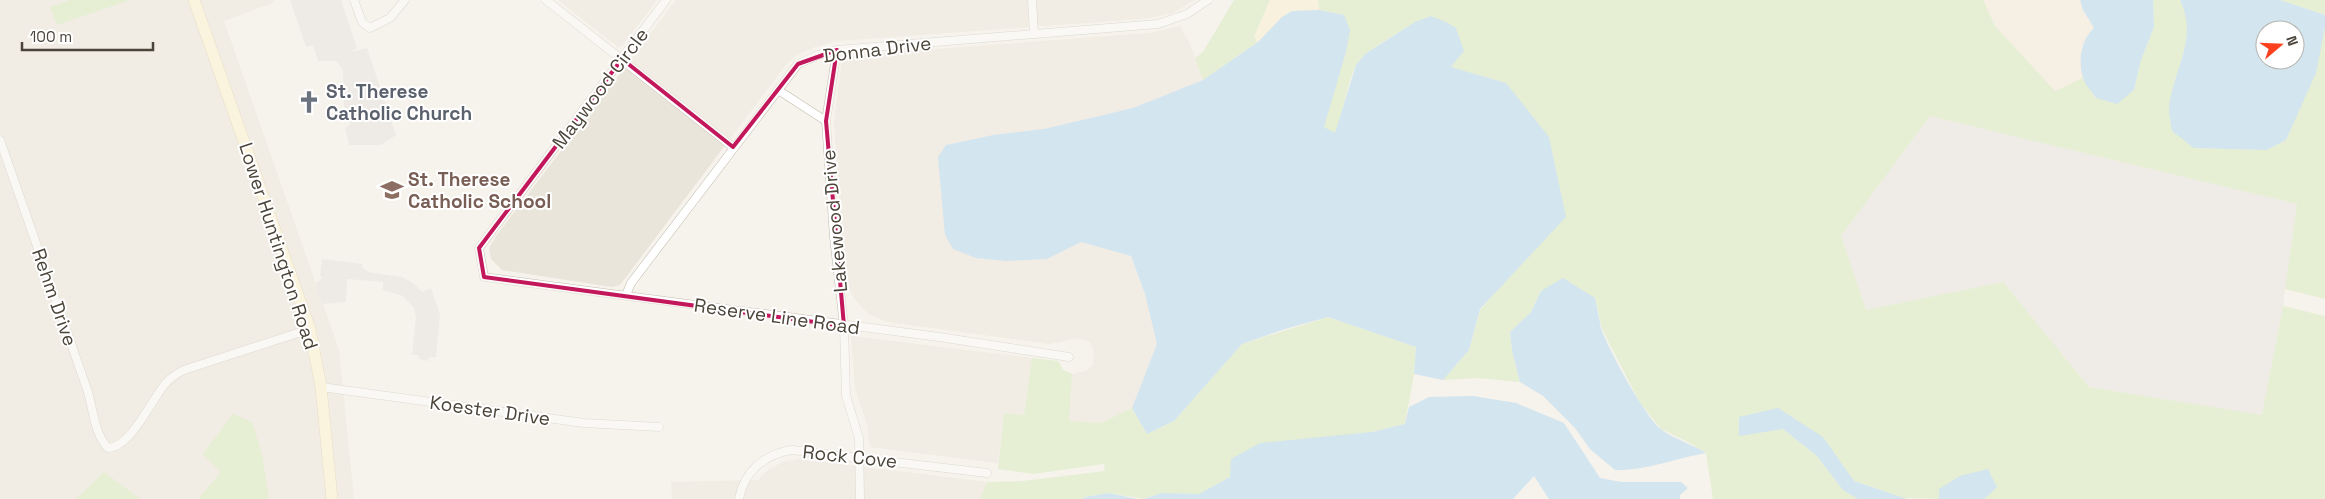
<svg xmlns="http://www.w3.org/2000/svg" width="2325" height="499" font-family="'Space Grotesk',sans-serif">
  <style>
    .residential { fill: #eae5da }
    .commercial { fill: #f7ead8 }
    .industrial { fill: #e6e2dd }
    .green { fill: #d2eab5 }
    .sand { fill: #f9efc9 }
    .parking { fill: #e5e3e0 }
    .water { fill: #a9d4f2; fill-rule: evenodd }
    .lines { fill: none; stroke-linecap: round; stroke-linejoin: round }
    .street-casing { stroke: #c2bbae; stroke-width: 9 }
    .secondary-casing { stroke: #d6c79b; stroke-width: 12 }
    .street { stroke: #fff; stroke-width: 8 }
    .secondary { stroke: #fff3cd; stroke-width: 11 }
    .marked { fill: none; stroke: #c2185b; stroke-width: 4; stroke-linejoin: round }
    .labels { text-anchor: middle; stroke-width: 4; stroke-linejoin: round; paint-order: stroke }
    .street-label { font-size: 19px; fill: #4b4439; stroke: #fff }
    .worship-label { font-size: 19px; font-weight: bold; fill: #5b616d; stroke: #fff; text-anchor: start }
    .education-label { font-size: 19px; font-weight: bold; fill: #785e54; stroke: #fff; text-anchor: start }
  </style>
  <rect width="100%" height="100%" fill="#f6f3ec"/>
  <g class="residential">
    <polygon points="0,0 274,0 275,2 224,21 339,350 354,499 0,499"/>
    <polygon points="558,0 657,0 622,46 618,47"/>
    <polygon points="676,0 1194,0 1173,13 1142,19 837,41 815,47 797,55 785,66 620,285 612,287 502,270 491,259 489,248 496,236"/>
    <polygon points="1180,26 1191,46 1203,80 1133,108 1044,129 993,135 946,145 976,258 1006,261 1047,259 1081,242 1131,256 1145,294 1157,344 1132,408 1101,423 1068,421 1072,374 1086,371 1093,365 1094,352 1090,342 1079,338 1049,344 888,322 868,314 853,297 845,279 834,122 842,59 846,56 1149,33"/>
    <polygon points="851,336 1032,358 1024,415 1004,413 998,463 870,447 867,424 855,389"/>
    <polygon points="799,459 987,482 980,499 672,499 671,482 758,480 769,469 783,462"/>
  </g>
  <polygon class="commercial" points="1983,0 2080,0 2083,10 2094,28 2081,47 2083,78 2055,91 1995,26"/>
  <polygon class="industrial" points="1930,116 2297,204 2283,306 2262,415 2089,387 2003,282 1866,310 1841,236"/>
  <g class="green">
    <polygon points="70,0 130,0 57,25 50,7"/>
    <polygon points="1234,0 1270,0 1254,37 1258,42 1203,80 1195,58 1203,52"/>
    <path d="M 1318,0 L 1983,0 L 1995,26 L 2055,91 L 2083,78 L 2096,98 L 2134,90 L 2141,60 L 2154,27 L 2153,0 L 2180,0 L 2186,13 L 2188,35 L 2179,68 L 2194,148 L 2267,150 L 2286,140 L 2299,108 L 2325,27 L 2325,299 L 2285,289 L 2297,204 L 1930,116 L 1841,236 L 1866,310 L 2003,282 L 2089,387 L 2262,415 L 2283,306 L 2325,316 L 2325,499 L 1984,499 L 1997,487 L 1939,489 L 1939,499 L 1904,498 L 1854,481 L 1823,437 L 1783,429 L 1816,455 L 1843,490 L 1858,499 L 1713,499 L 1706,453 L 1688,442 L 1661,429 L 1640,403 L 1602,329 L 1595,298 L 1541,291 L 1531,312 L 1510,332 L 1512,351 L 1520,382 L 1477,378 L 1443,380 L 1469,350 L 1480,310 L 1520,264 L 1506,83 L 1450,67 L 1431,16 C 1414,22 1366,50 1357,64 C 1348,78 1343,115 1335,134 L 1324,127 L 1330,104 L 1344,15 L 1319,10 Z"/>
    <polygon points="2280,0 2325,0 2325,15"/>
    <polygon points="1328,317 1416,347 1414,374 1405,424 1372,432 1230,477 1199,494 1161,493 1144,499 1109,493 1085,497 1083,499 980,499 987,482 1023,481 1105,471 1104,464 1033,474 998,469 1004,413 1024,415 1032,358 1058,361 1063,370 1072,374 1069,421 1101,423 1132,408 1147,434 1174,421 1242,344"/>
    <polygon points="233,414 252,422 262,454 269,499 198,499 221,472 203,454"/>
    <polygon points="104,472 140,499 76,499"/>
  </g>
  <polygon class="sand" points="1270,0 1318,0 1319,10 1291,11 1282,17 1258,42 1254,37"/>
  <g class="parking">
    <polygon points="290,0 341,0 357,48 351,52 367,48 396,135 381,145 349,145 345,128 351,124 344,110 343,70 336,61 318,61 313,45 306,47"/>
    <polygon points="322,259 363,264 362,267 368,272 402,277 413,283 422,292 431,288 440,314 436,357 429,357 428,361 419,359 418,355 412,355 416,317 414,308 403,296 383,290 383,282 347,279 346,302 322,304 316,283 322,278 320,275"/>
  </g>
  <g class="water">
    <path d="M 2080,0 L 2153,0 L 2154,27 L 2141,60 L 2134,90 L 2117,104 L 2096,98 C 2092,92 2085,85 2083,78 C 2078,60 2081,40 2094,28 L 2083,10 Z"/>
    <path d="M 2180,0 L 2280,0 L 2325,15 L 2325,27 L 2316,73 L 2286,140 L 2267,150 L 2194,148 L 2172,131 C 2171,124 2169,115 2169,108 C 2173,69 2199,39 2180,0 ZM 2265,30 L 2295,30 L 2295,60 L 2265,60 Z"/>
    <polygon points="1319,10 1344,15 1350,30 1346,52 1324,127 1335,133 1356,65 1365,54 1415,22 1431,16 1446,22 1456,28 1464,51 1451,67 1506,83 1549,137 1566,217 1480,309 1469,350 1443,380 1414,374 1416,347 1328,317 1285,329 1242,344 1174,421 1147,434 1132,408 1157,344 1145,294 1131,256 1081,242 1047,259 1006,261 976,258 953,249 945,235 938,157 946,145 993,135 1044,129 1133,108 1203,80 1258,42 1282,17 1292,11"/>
    <path d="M 1563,278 L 1595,298 C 1597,307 1599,318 1601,328 C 1607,347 1646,419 1662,430 C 1674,439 1692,444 1706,453 C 1672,459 1650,470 1615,470 L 1590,449 L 1575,428 L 1543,396 L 1520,382 L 1512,351 L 1510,332 L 1531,312 L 1541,291 Z"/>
    <polygon points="1473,396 1516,403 1564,423 1600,478 1621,482 1681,482 1688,488 1680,495 1680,499 1549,499 1534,476 1513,499 1144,499 1161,493 1199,494 1230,477 1231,459 1260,443 1372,432 1405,424 1409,407 1429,397"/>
    <polygon points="1778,408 1823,437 1854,481 1907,499 1858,499 1843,490 1816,455 1783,429 1739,436 1739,417"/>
    <polygon points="1988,469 1997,487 1984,499 1939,499 1939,489 1960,476"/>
    <polygon points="1109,493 1137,499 1083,499 1085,497"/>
  </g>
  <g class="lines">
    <defs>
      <g id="street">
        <polyline points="354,0 362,22 370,28 390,18 405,0"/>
        <polyline points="546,0 733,147"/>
        <polyline points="666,0 479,248 484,277 939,337 1069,357"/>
        <polyline points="1032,0 1034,34"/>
        <polyline points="837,50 826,121 834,237 844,326 846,396 859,438 860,499"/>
        <polyline points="778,90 826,121"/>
        <path d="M 0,140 L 88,392 C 93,410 95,435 108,448 C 131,447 151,401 165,384 C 170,378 176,374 184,370 L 310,329"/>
        <polyline points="626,295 631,283 798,64 818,55 837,50 1158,24 1187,14 1208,0"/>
        <polyline points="321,387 584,423 659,427"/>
        <path d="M 739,499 C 744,471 765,454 792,450 L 987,473"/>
      </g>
      <polyline id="secondary" points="194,0 310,329 321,387 332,499"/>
    </defs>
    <use href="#street" class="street-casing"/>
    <use href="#secondary" class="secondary-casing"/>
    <use href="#street" class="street"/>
    <use href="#secondary" class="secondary"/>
  </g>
  <path d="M0 0H2325V499H0ZM 837,50 L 826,121 L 844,326 L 484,277 L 479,248 L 622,59 L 733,147 L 798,64 Z" fill="#f6f3ec" fill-opacity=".55" fill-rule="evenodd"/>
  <path class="marked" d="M 837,50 L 826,121 L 844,326 L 484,277 L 479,248 L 622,59 L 733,147 L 798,64 Z"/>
  <defs>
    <symbol id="church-bare" viewBox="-9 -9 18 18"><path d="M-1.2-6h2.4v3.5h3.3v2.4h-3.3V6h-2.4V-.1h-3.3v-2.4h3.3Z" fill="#6b7280" stroke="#fff" stroke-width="2.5" paint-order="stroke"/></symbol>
    <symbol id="school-bare" viewBox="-9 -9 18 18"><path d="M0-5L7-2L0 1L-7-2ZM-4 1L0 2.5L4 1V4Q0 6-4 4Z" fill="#8d6e63" stroke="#fff" stroke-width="2.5" paint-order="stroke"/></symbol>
  </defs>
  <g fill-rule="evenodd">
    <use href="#church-bare" x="293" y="86" width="32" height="32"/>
    <use href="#school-bare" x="376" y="174" width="32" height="32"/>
  </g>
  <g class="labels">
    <g class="street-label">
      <text transform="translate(877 49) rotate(-7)" y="7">Donna Drive</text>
      <text transform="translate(600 88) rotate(-53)" y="7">Maywood Circle</text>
      <text transform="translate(834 221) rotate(-95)" y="7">Lakewood Drive</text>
      <text transform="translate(279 246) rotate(72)" y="7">Lower Huntington Road</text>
      <text transform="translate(55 297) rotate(71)" y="7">Rehm Drive</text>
      <text transform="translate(777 316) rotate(8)" y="7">Reserve Line Road</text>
      <text transform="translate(490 410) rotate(8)" y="7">Koester Drive</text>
      <text transform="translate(850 456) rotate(6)" y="7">Rock Cove</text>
    </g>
    <g class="worship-label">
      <text x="326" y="98">St. Therese<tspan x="326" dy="22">Catholic Church</tspan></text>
    </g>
    <g class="education-label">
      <text x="408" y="186">St. Therese<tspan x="408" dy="22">Catholic School</tspan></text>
    </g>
  </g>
  <g transform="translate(2280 45) rotate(71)"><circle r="24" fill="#ffffff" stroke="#b7b4b0"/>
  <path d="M0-4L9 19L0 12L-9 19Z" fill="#fc3f1d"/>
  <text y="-8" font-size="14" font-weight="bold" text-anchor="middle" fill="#4b4439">N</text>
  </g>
  <path d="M22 42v8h131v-8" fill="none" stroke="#4b4439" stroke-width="2.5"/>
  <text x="30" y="42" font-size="15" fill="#4b4439" stroke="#ffffff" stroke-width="4" paint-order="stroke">100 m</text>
</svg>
